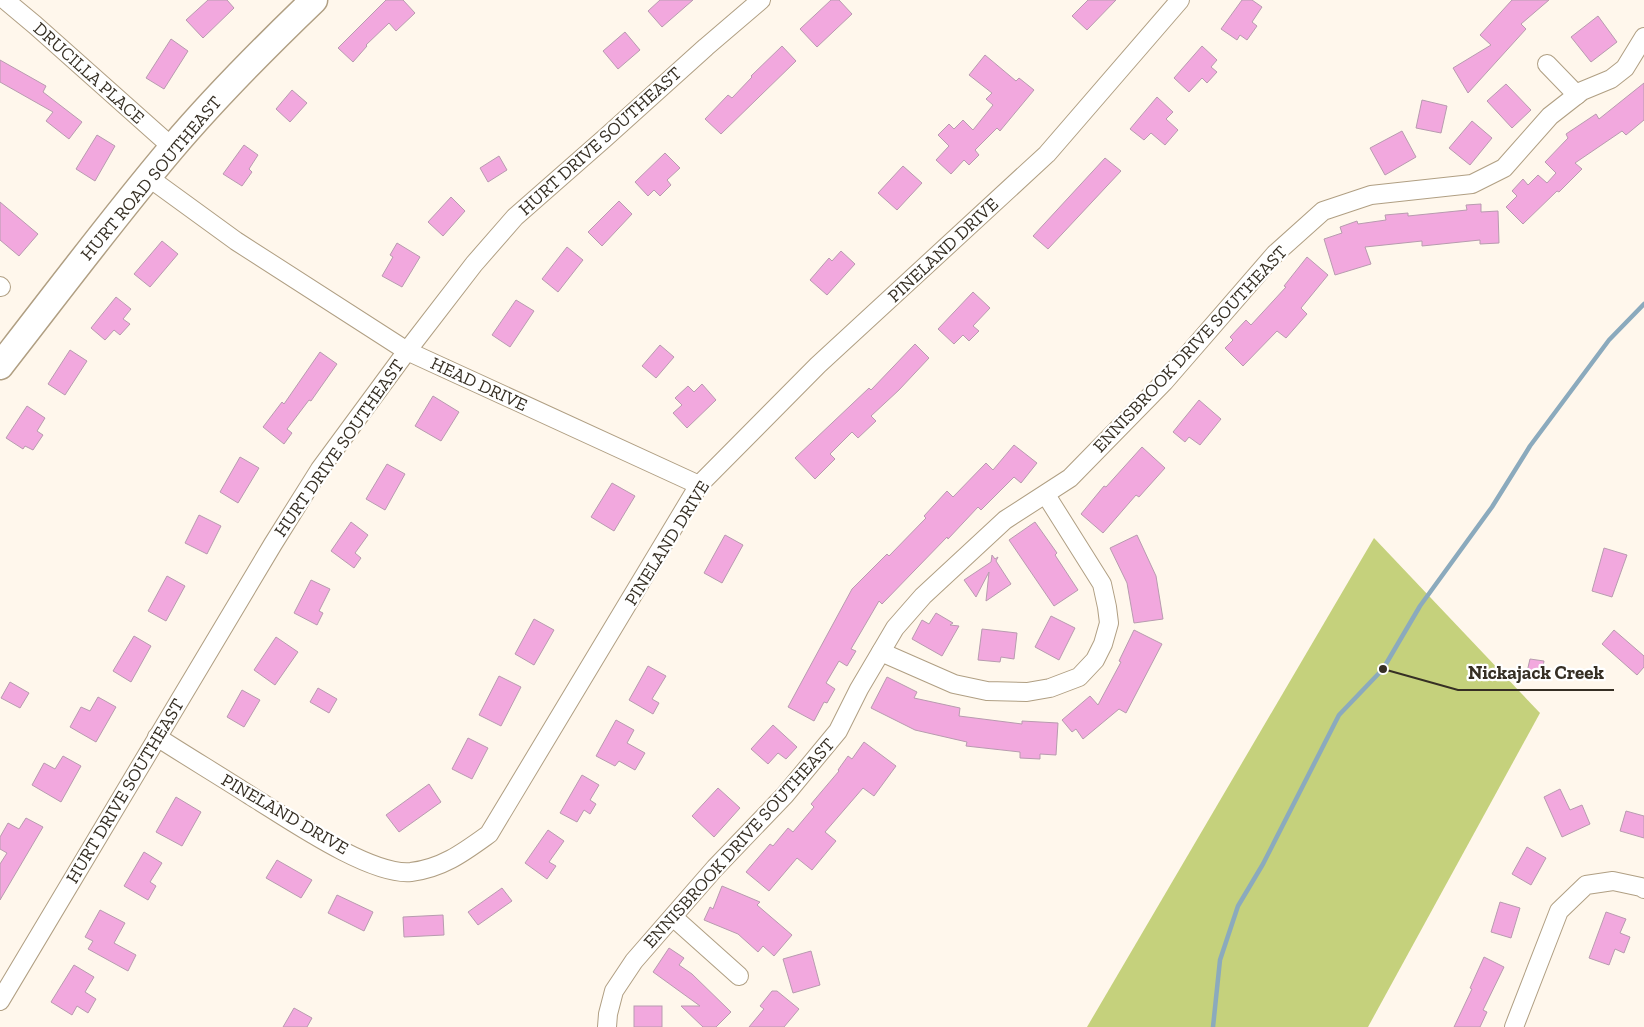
<svg xmlns="http://www.w3.org/2000/svg" width="1644" height="1027" font-family="'Zilla Slab',serif">
  <style>
    .forest { fill: #c5d17c }
    .lines { fill: none; stroke-linecap: round; stroke-linejoin: round }
    .stream { stroke: #8baabd; stroke-width: 4.5 }
    .building { fill: #f2a8de; stroke: #b89baf }
    .street-casing { stroke: #b09f83; stroke-width: 20 }
    .secondary-casing { stroke: #b09f83; stroke-width: 29 }
    .street { stroke: #fff; stroke-width: 18 }
    .secondary { stroke: #fff; stroke-width: 26 }
    .labels { text-anchor: middle; stroke-width: 4.5; stroke-linejoin: round; paint-order: stroke }
    .street-label { font-size: 18px; fill: #362f24; stroke: #fff }
    .leader { fill: none; stroke: #362f24; stroke-width: 2 }
    .callout-dot { fill: #362f24; stroke: #fff; stroke-width: 2 }
    .callout-label { font-size: 19px; text-anchor: middle; font-weight: bold; fill: #362f24; stroke: #fff; stroke-width: 4.5; stroke-linejoin: round; paint-order: stroke }
  </style>
  <rect width="100%" height="100%" fill="#fff7ec"/>
  <polygon class="forest" points="1374,538 1540,713 1368,1027 1087,1027"/>
  <g class="lines">
    <polyline class="stream" points="1213,1027 1220,960 1238,906 1263,864 1339,715 1383,669 1420,606 1492,507 1530,446 1609,340 1644,304"/>
  </g>
  <g class="building">
    <polygon points="208,0 227,0 234,8 203,38 186,20"/>
    <polygon points="386,0 403,0 415,13 396,31 389,23 366,45 367,46 353,62 338,48"/>
    <polygon points="660,0 693,0 662,27 648,11"/>
    <polygon points="831,0 839,0 852,14 817,47 800,29"/>
    <polygon points="1088,0 1116,0 1087,30 1072,16"/>
    <polygon points="1242,0 1252,0 1262,7 1252,22 1257,26 1247,40 1240,35 1237,40 1221,29"/>
    <polygon points="1512,0 1549,0 1521,24 1526,29 1468,93 1453,68 1491,45 1480,35"/>
    <polygon points="1598,16 1617,42 1591,62 1571,37"/>
    <polygon points="625,32 640,50 618,69 603,51"/>
    <polygon points="171,39 188,51 164,89 146,78"/>
    <polygon points="782,46 796,61 721,134 705,119 728,95 732,98 752,77 751,76"/>
    <polygon points="1202,46 1217,60 1211,67 1217,72 1207,83 1202,78 1189,92 1174,78"/>
    <polygon points="985,55 1016,81 1019,78 1034,90 1000,131 997,128 975,150 979,155 969,165 964,160 951,174 936,160 949,146 938,135 949,124 954,129 963,120 973,130 993,105 986,99 992,93 969,75"/>
    <polygon points="0,60 46,86 43,92 82,122 69,139 46,121 53,112 0,82"/>
    <polygon points="1644,83 1644,120 1626,135 1622,131 1575,163 1582,169 1559,192 1557,191 1523,224 1506,207 1517,196 1512,191 1523,179 1528,185 1538,175 1547,183 1556,173 1545,162 1568,138 1566,134 1596,114 1599,119"/>
    <polygon points="1506,84 1531,110 1512,128 1487,101"/>
    <polygon points="292,90 307,103 290,122 276,109"/>
    <polygon points="1157,97 1173,112 1166,119 1178,130 1165,145 1151,133 1144,140 1130,129"/>
    <polygon points="1422,100 1447,106 1441,133 1416,128"/>
    <polygon points="1472,121 1492,138 1470,165 1449,148"/>
    <polygon points="1402,131 1416,157 1385,175 1370,148"/>
    <polygon points="97,135 115,146 95,181 76,169"/>
    <polygon points="244,145 258,155 249,169 252,172 242,186 223,174"/>
    <polygon points="665,153 680,168 667,180 671,185 660,196 654,190 648,196 635,182"/>
    <polygon points="499,156 507,170 488,182 480,168"/>
    <polygon points="1105,158 1121,171 1048,249 1033,236"/>
    <polygon points="903,166 922,183 897,210 878,193"/>
    <polygon points="451,197 465,211 443,236 428,222"/>
    <polygon points="619,201 632,214 602,246 588,232"/>
    <polygon points="0,202 38,234 19,256 0,240"/>
    <polygon points="1481,204 1481,212 1498,211 1499,243 1480,244 1480,240 1422,246 1422,241 1365,247 1371,264 1335,275 1324,239 1342,233 1340,227 1357,221 1358,224 1386,220 1385,215 1408,213 1408,216 1467,210 1466,205"/>
    <polygon points="162,241 178,254 150,287 134,274"/>
    <polygon points="397,243 420,257 402,287 382,276 393,257 390,255"/>
    <polygon points="567,247 583,260 558,292 542,279"/>
    <polygon points="841,251 855,264 827,295 810,280 829,258 832,261"/>
    <polygon points="1307,257 1328,275 1301,308 1307,314 1286,338 1277,331 1243,366 1225,348 1233,340 1230,337 1246,320 1251,325 1286,287 1284,286"/>
    <polygon points="973,292 990,308 973,326 979,331 969,341 963,335 954,344 938,329"/>
    <polygon points="116,297 131,309 123,319 130,324 120,335 114,330 105,340 91,328"/>
    <polygon points="516,300 534,311 510,347 492,335"/>
    <polygon points="915,344 929,358 899,390 871,416 876,421 858,438 852,432 830,454 835,459 815,479 795,458 869,388 871,390"/>
    <polygon points="660,345 674,357 656,378 642,366"/>
    <polygon points="70,350 87,361 65,395 48,384"/>
    <polygon points="320,352 337,364 311,401 309,400 287,429 292,433 284,444 263,427 282,402 284,404"/>
    <polygon points="702,384 716,400 687,428 673,413 682,405 675,398 688,386 694,392"/>
    <polygon points="433,396 459,412 441,441 415,426"/>
    <polygon points="1199,400 1221,419 1200,445 1189,437 1185,442 1173,432"/>
    <polygon points="27,406 45,418 37,431 43,435 33,450 25,446 23,449 6,438"/>
    <polygon points="1014,445 1037,463 1021,483 1014,477 981,510 978,507 948,539 947,537 882,604 879,601 851,649 856,651 847,666 839,661 826,683 835,689 827,703 824,702 814,721 788,707 852,589 887,554 889,556 926,518 924,516 947,491 953,497 986,463 993,470"/>
    <polygon points="1142,447 1165,468 1139,497 1136,495 1103,533 1081,514 1104,486 1106,487"/>
    <polygon points="240,457 259,468 238,503 220,492"/>
    <polygon points="387,464 405,474 385,510 366,499"/>
    <polygon points="612,483 635,496 614,531 591,517"/>
    <polygon points="199,515 221,526 207,554 185,543"/>
    <polygon points="351,522 368,535 355,553 361,558 354,568 331,551"/>
    <polygon points="1035,522 1057,553 1055,555 1078,590 1054,606 1009,540"/>
    <polygon points="725,535 743,545 722,583 704,573"/>
    <polygon points="1137,535 1156,576 1163,619 1134,623 1127,583 1110,548"/>
    <polygon points="1604,548 1627,555 1612,597 1592,591"/>
    <polygon points="992,555 995,559 998,557 996,561 1011,584 986,601 989,572 976,597 964,580 991,562"/>
    <polygon points="167,576 185,586 166,621 148,611"/>
    <polygon points="311,580 330,589 319,611 323,613 317,625 294,613"/>
    <polygon points="936,613 953,623 950,625 959,626 942,656 912,639 922,620 929,624"/>
    <polygon points="1051,616 1075,628 1059,660 1035,647"/>
    <polygon points="534,619 554,630 534,665 515,654"/>
    <polygon points="982,629 1017,633 1014,659 1001,657 1000,662 978,660"/>
    <polygon points="1134,630 1162,644 1126,713 1119,709 1083,739 1076,729 1072,732 1062,720 1090,696 1098,705 1121,662 1119,661"/>
    <polygon points="1614,630 1644,656 1644,667 1637,675 1602,644"/>
    <polygon points="134,636 151,646 131,682 113,671"/>
    <polygon points="276,637 298,652 275,685 254,670"/>
    <polygon points="1530,659 1544,661 1541,679 1526,676"/>
    <polygon points="648,666 666,676 652,699 659,703 653,714 629,700"/>
    <polygon points="499,676 521,687 501,726 479,715"/>
    <polygon points="887,677 917,692 914,698 960,708 959,716 1022,724 1022,721 1058,723 1056,755 1040,754 1040,759 1020,758 1020,752 966,746 967,742 915,730 871,708"/>
    <polygon points="10,682 29,693 20,708 1,698"/>
    <polygon points="318,688 337,699 329,713 310,702"/>
    <polygon points="242,690 260,700 244,727 227,717"/>
    <polygon points="98,697 116,707 96,742 70,727 81,707 90,711"/>
    <polygon points="616,720 634,730 627,743 645,753 635,770 619,761 615,766 596,756"/>
    <polygon points="773,725 797,747 786,759 778,753 768,764 751,749"/>
    <polygon points="468,738 488,748 472,779 452,769"/>
    <polygon points="864,742 896,766 874,796 863,788 825,832 836,841 812,870 797,858 769,891 746,872 770,844 773,846 788,828 793,832 814,807 811,804 839,771 838,770 848,756 852,759"/>
    <polygon points="63,756 81,766 61,802 32,785 44,763 55,769"/>
    <polygon points="582,775 599,785 590,800 596,804 590,814 584,810 577,822 560,813"/>
    <polygon points="429,784 441,802 399,832 386,815"/>
    <polygon points="718,788 740,808 714,837 692,816"/>
    <polygon points="1560,789 1570,810 1582,805 1590,824 1562,837 1544,797"/>
    <polygon points="176,797 201,812 182,846 156,832"/>
    <polygon points="1626,811 1644,816 1644,838 1620,831"/>
    <polygon points="26,818 43,827 0,900 0,864 7,853 0,849 0,837 8,823 19,829"/>
    <polygon points="548,830 564,841 549,862 556,866 547,879 525,863"/>
    <polygon points="1527,847 1546,858 1531,885 1512,874"/>
    <polygon points="144,852 162,863 150,882 156,886 148,900 124,886"/>
    <polygon points="277,860 312,880 301,898 266,878"/>
    <polygon points="722,886 760,902 757,905 792,935 774,956 763,946 758,952 738,934 704,920 710,907 713,909"/>
    <polygon points="502,888 512,901 478,925 468,912"/>
    <polygon points="337,895 373,912 364,931 328,913"/>
    <polygon points="1500,902 1520,908 1511,938 1491,932"/>
    <polygon points="100,910 125,923 114,943 136,955 128,971 88,949 93,941 85,937"/>
    <polygon points="1606,912 1626,919 1620,933 1630,937 1624,953 1615,949 1609,965 1589,958"/>
    <polygon points="443,915 444,935 404,937 403,917"/>
    <polygon points="669,948 684,958 679,965 692,974 731,1012 716,1027 703,1027 681,1006 700,1006 653,972"/>
    <polygon points="811,951 820,985 793,993 783,959"/>
    <polygon points="1484,957 1504,967 1483,1010 1487,1012 1480,1027 1454,1027 1472,989 1470,988"/>
    <polygon points="74,965 94,977 85,992 96,999 88,1013 77,1006 72,1015 51,1002"/>
    <polygon points="772,991 777,991 799,1009 784,1027 749,1027 764,1009 760,1006"/>
    <rect x="634" y="1006" width="28" height="21"/>
    <polygon points="294,1008 312,1018 307,1027 283,1027"/>
  </g>
  <g class="lines">
    <defs>
      <g id="street">
        <polyline points="5,0 35,25 172,147"/>
        <polyline points="1547,64 1577,95"/>
        <polyline points="148,177 236,241 407,351 699,485"/>
        <polyline points="0,286 1,287"/>
        <polyline points="881,652 954,684 987,691 1027,692 1050,688 1079,677 1095,660 1103,644 1109,623 1107,607 1102,584 1046,495"/>
        <path d="M 157,737 C 188,757 220,776 251,796 C 287,818 370,876 411,872 C 443,868 464,852 489,834 L 699,485 L 818,365 L 1047,154 L 1180,0"/>
        <polyline points="673,917 739,976"/>
        <polyline points="0,1001 273,544 320,469 407,351 474,264 515,217 605,138 706,47 761,0"/>
        <polyline points="607,1027 608,1014 614,991 634,961 715,868 785,795 838,731 859,689 895,628 923,596 1005,520 1070,478 1164,382 1275,254 1323,211 1371,195 1472,184 1504,168 1550,116 1582,91 1611,79 1625,68 1644,37"/>
        <polyline points="1514,1027 1559,911 1586,885 1613,881 1641,887 1644,889"/>
      </g>
      <path id="secondary" d="M 0,366 C 57,293 112,219 172,148 C 216,96 265,47 314,0"/>
    </defs>
    <use href="#street" class="street-casing"/>
    <use href="#secondary" class="secondary-casing"/>
    <use href="#street" class="street"/>
    <use href="#secondary" class="secondary"/>
  </g>
  <g class="labels">
    <g class="street-label">
      <text transform="translate(89 73) rotate(42)" y="6">DRUCILLA PLACE</text>
      <text transform="translate(600 141) rotate(-42)" y="6">HURT DRIVE SOUTHEAST</text>
      <text transform="translate(151 178) rotate(-50)" y="6">HURT ROAD SOUTHEAST</text>
      <text transform="translate(943 250) rotate(-43)" y="6">PINELAND DRIVE</text>
      <text transform="translate(1190 349) rotate(-47)" y="6">ENNISBROOK DRIVE SOUTHEAST</text>
      <text transform="translate(479 384) rotate(25)" y="6">HEAD DRIVE</text>
      <text transform="translate(339 448) rotate(-55)" y="6">HURT DRIVE SOUTHEAST</text>
      <text transform="translate(667 543) rotate(-58)" y="6">PINELAND DRIVE</text>
      <text transform="translate(125 791) rotate(-59)" y="6">HURT DRIVE SOUTHEAST</text>
      <text transform="translate(285 814) rotate(30)" y="6">PINELAND DRIVE</text>
      <text transform="translate(739 843) rotate(-48)" y="6">ENNISBROOK DRIVE SOUTHEAST</text>
    </g>
  </g>
  <path class="leader" d="M1383 669L1458 690H1614"/>
  <circle class="callout-dot" cx="1383" cy="669" r="5"/>
  <g class="callout-label">
    <text x="1536" y="679">Nickajack Creek</text>
  </g>
</svg>
